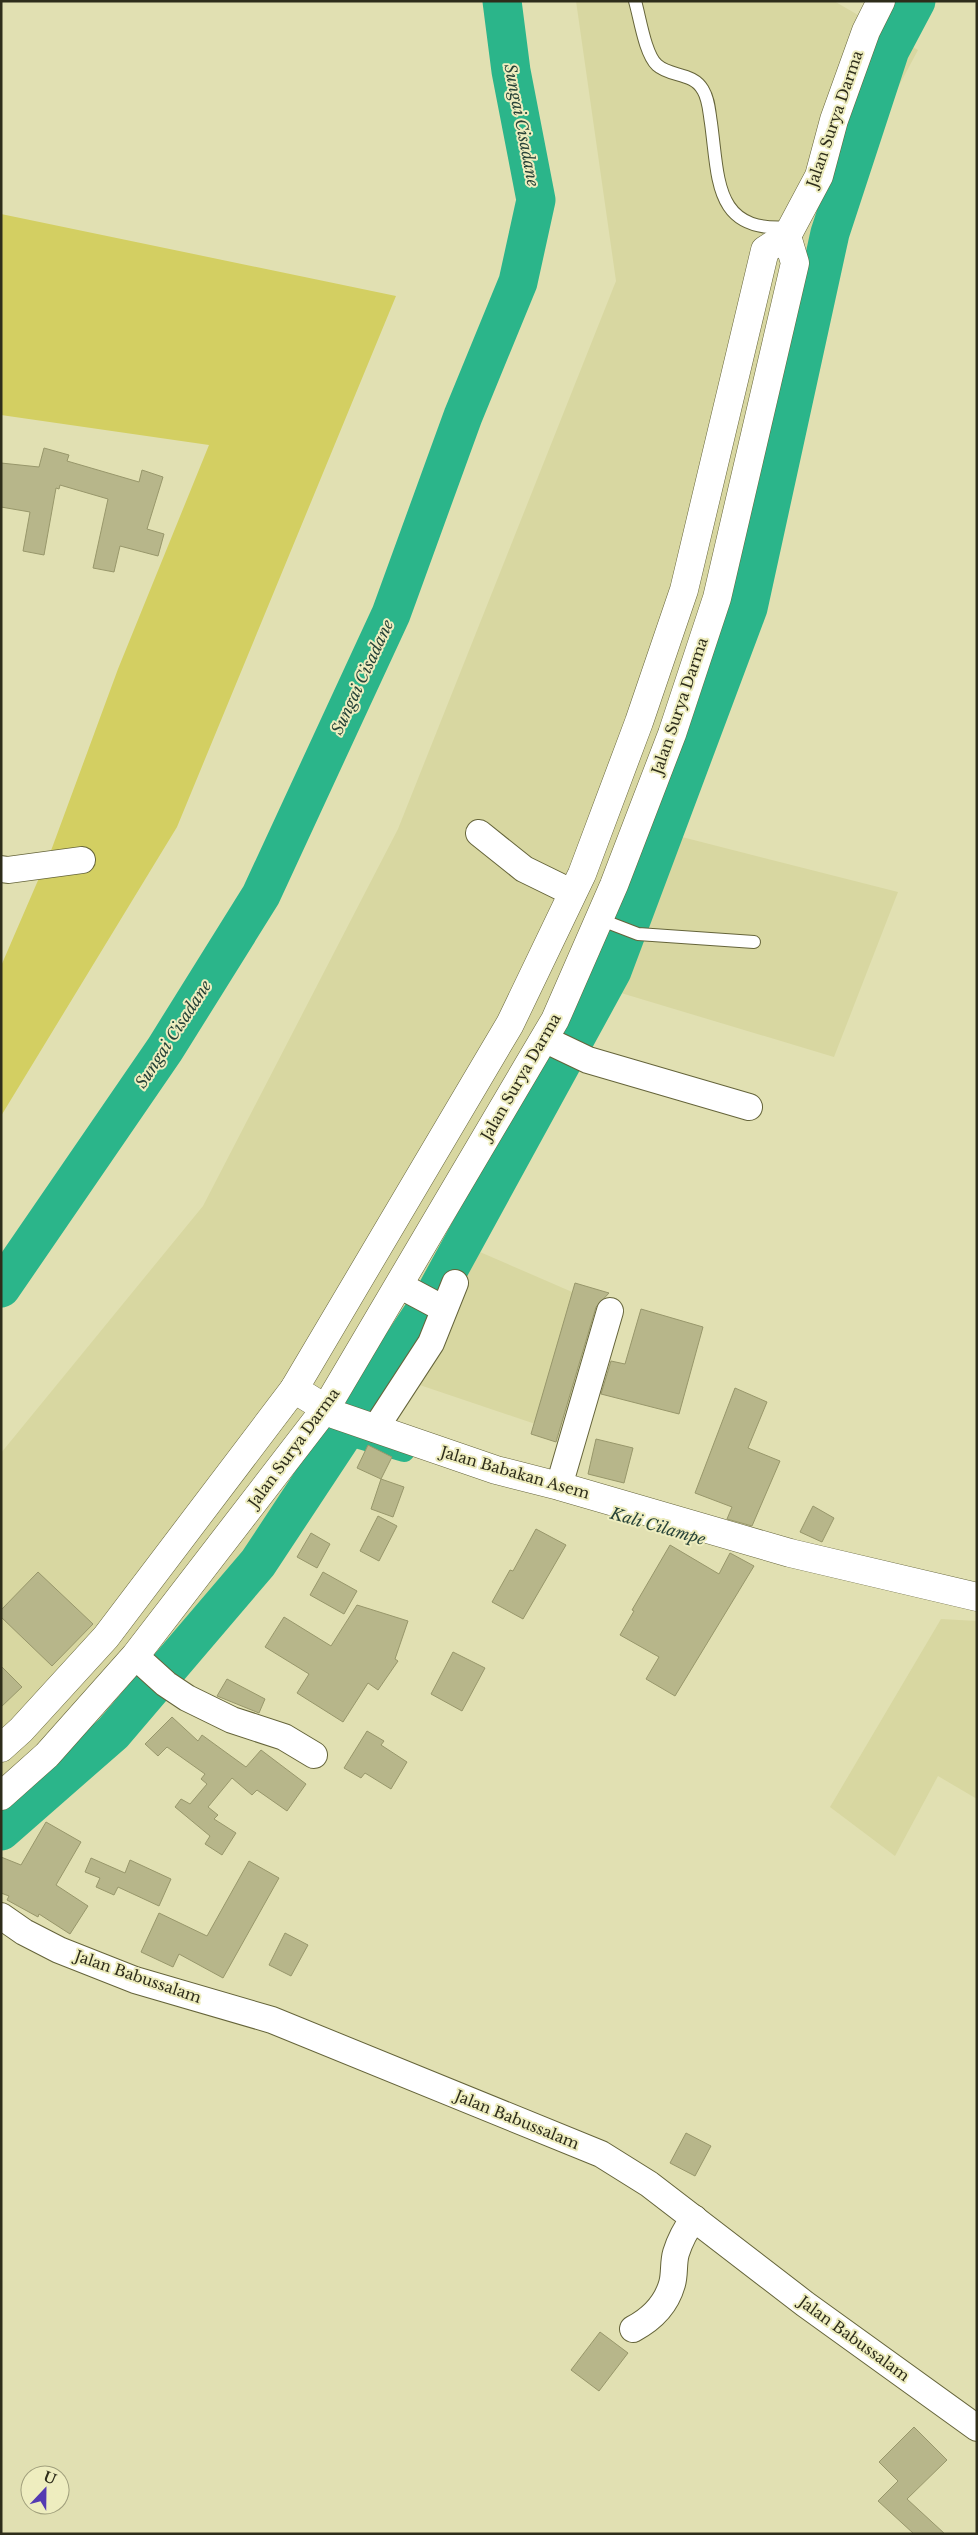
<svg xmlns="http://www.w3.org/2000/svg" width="978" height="2535" font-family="'Libre Baskerville',serif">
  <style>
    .built { fill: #d8d7a1 }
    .green { fill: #d3cf62 }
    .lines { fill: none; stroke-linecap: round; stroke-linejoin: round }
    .canal { stroke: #2bb58a; stroke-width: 22 }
    .river { stroke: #2bb58a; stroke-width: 39 }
    .building { fill: #b7b68a; stroke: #98976b }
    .lane-casing { stroke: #65643a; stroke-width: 14 }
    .street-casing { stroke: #65643a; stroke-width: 28 }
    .secondary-casing { stroke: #65643a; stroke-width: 29 }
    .primary-casing { stroke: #65643a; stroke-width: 29 }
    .lane { stroke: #fff; stroke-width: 12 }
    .street { stroke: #fff; stroke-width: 26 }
    .secondary { stroke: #fff; stroke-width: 28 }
    .primary { stroke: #fff; stroke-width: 28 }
    .labels { text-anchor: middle; stroke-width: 4; stroke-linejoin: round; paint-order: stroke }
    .street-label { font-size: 15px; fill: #2e2d1b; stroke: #eeedbf }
    .water-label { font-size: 16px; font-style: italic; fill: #274338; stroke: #eeedbf }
  </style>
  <rect width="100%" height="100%" fill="#e1e0b2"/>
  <g class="built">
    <polygon points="576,1 834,1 918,50 862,155 749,626 716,732 678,836 898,892 834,1057 611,990 473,1249 586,1298 553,1430 399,1378 308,1513 191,1671 38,1817 1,1848 1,1453 203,1206 398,829 616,281"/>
    <polygon points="941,1619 977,1621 977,1799 938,1776 895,1856 830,1807"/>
  </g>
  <polygon class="green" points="1,214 396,296 177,827 1,1116 1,966 52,848 118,669 209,445 1,415"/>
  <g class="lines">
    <polyline class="canal" points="342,1433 404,1451"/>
    <g class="river">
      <polyline points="1,1288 165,1049 261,895 391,614 463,416 518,282 536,200 511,71 502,1"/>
      <polyline points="1,1831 113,1733 258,1563 433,1298 612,971 748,608 830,233 890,50 916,1"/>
    </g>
  </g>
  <g class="building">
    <polygon points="44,448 69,455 67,461 139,482 142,470 163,477 147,529 164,534 158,556 120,546 114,572 93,568 108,499 60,485 59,489 56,488 44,555 23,551 30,512 1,507 1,463 39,467"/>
    <polygon points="575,1283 609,1293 596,1307 556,1442 531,1434"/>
    <polygon points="641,1309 703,1327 679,1414 601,1394 611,1361 625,1364"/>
    <polygon points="735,1388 767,1402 748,1448 780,1461 752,1526 727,1519 732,1507 695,1493"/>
    <polygon points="596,1439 633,1448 624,1483 588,1474"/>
    <polygon points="368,1445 392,1457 381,1479 357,1468"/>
    <polygon points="381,1479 404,1487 393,1517 371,1509"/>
    <polygon points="813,1506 834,1518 822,1542 800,1532"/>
    <polygon points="378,1516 397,1526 379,1561 360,1551"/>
    <polygon points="536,1529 566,1545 523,1619 492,1602 510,1570 513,1571"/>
    <polygon points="311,1533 330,1544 317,1568 297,1557"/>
    <polygon points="670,1545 719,1574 730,1553 754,1566 675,1696 646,1679 659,1657 620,1635 634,1611 632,1610"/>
    <polygon points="38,1572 93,1624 52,1666 1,1617 1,1610"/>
    <polygon points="323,1572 357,1591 344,1614 310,1595"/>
    <polygon points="357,1605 408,1621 395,1659 398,1661 378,1690 368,1683 343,1722 297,1693 309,1674 265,1647 284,1617 331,1646"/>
    <polygon points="453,1652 485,1668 462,1711 431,1694"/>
    <polygon points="1,1666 22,1687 1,1707"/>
    <polygon points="227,1679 265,1699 259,1713 217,1696"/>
    <polygon points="172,1717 198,1741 202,1735 246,1767 261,1750 306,1784 287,1811 257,1790 252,1795 232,1778 208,1807 218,1815 214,1819 236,1833 222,1855 205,1844 210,1836 175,1807 181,1799 190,1804 207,1784 201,1779 205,1774 167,1747 158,1756 145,1744"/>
    <polygon points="367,1731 384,1741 381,1745 407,1762 391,1789 365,1773 361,1778 344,1768"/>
    <polygon points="46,1822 81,1842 56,1885 88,1906 70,1934 39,1914 38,1917 7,1900 9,1896 1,1893 1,1857 21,1865"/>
    <polygon points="91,1858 125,1873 130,1860 171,1879 159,1906 118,1887 114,1895 96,1887 100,1878 85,1872"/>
    <polygon points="249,1861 279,1878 223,1978 179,1954 173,1967 141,1952 159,1913 207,1936"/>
    <polygon points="285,1933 308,1945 291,1976 269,1965"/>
    <polygon points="686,2133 711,2146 695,2176 670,2163"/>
    <polygon points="600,2332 628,2353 599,2391 571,2370"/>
    <polygon points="914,2427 947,2460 907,2499 945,2534 914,2534 878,2501 898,2481 879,2462"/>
  </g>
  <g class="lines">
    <defs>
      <g id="lane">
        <path d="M 635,1 C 640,18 645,54 657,65 C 670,77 693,72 703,90 C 709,100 709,111 711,123 C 719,181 714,234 791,227"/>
        <polyline points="599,919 638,934 754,942"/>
      </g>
      <g id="street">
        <polyline points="479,833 524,869 573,893"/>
        <polyline points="1,869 8,870 82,860"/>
        <polyline points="544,1039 588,1060 749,1107"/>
        <polyline points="399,1285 444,1309"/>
        <polyline points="375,1429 431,1343 455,1283"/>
        <polyline points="559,1486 610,1311"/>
        <polyline points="135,1656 166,1684 187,1698 232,1720 284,1737 314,1755"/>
        <polyline points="1,1916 24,1932 59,1950 135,1980 272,2020 601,2154 649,2184 805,2304 977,2428"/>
        <path d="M 633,2329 C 652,2319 666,2305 672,2284 C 675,2274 673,2263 676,2253 C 680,2240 686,2229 694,2218"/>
      </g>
      <polyline id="secondary" points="294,1389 336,1415 496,1470 559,1486 790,1553 977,1597"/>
      <g id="primary">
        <polyline points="1,1748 21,1730 106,1637 294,1389 510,1024 582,874 639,722 684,590 765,250 787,236 819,176 834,120 866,31 881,1"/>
        <polyline points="1,1796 47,1755 135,1656 326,1408 555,1020 614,885 672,734 717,598 795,263 787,236"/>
      </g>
    </defs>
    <use href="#lane" class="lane-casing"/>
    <use href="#street" class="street-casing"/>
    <use href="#secondary" class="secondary-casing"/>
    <use href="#primary" class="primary-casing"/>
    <use href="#lane" class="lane"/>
    <use href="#street" class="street"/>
    <use href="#secondary" class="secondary"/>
    <use href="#primary" class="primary"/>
  </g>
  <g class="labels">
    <g class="street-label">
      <text transform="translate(835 119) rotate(-71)" y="5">Jalan Surya Darma</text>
      <text transform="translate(680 706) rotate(-71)" y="5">Jalan Surya Darma</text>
      <text transform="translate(521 1077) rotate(-60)" y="5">Jalan Surya Darma</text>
      <text transform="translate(294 1448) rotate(-54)" y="5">Jalan Surya Darma</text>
      <text transform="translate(515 1473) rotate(16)" y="5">Jalan Babakan Asem</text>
      <text transform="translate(138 1977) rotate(19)" y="5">Jalan Babussalam</text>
      <text transform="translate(517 2120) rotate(22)" y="5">Jalan Babussalam</text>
      <text transform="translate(854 2339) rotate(36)" y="5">Jalan Babussalam</text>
    </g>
    <g class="water-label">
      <text transform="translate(522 125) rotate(79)" y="6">Sungai Cisadane</text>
      <text transform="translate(362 677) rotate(-65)" y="6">Sungai Cisadane</text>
      <text transform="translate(173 1034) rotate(-57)" y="6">Sungai Cisadane</text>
      <text transform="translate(658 1526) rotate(16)" y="6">Kali Cilampe</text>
    </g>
  </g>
  <rect width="978" height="2535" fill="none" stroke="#2e2d1b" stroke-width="5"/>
  <g transform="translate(45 2490) rotate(22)"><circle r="24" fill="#eeedbf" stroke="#a1a07d"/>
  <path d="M0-4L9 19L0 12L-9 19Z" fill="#543ab2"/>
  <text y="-8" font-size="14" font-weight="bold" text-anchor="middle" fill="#2e2d1b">U</text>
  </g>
</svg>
